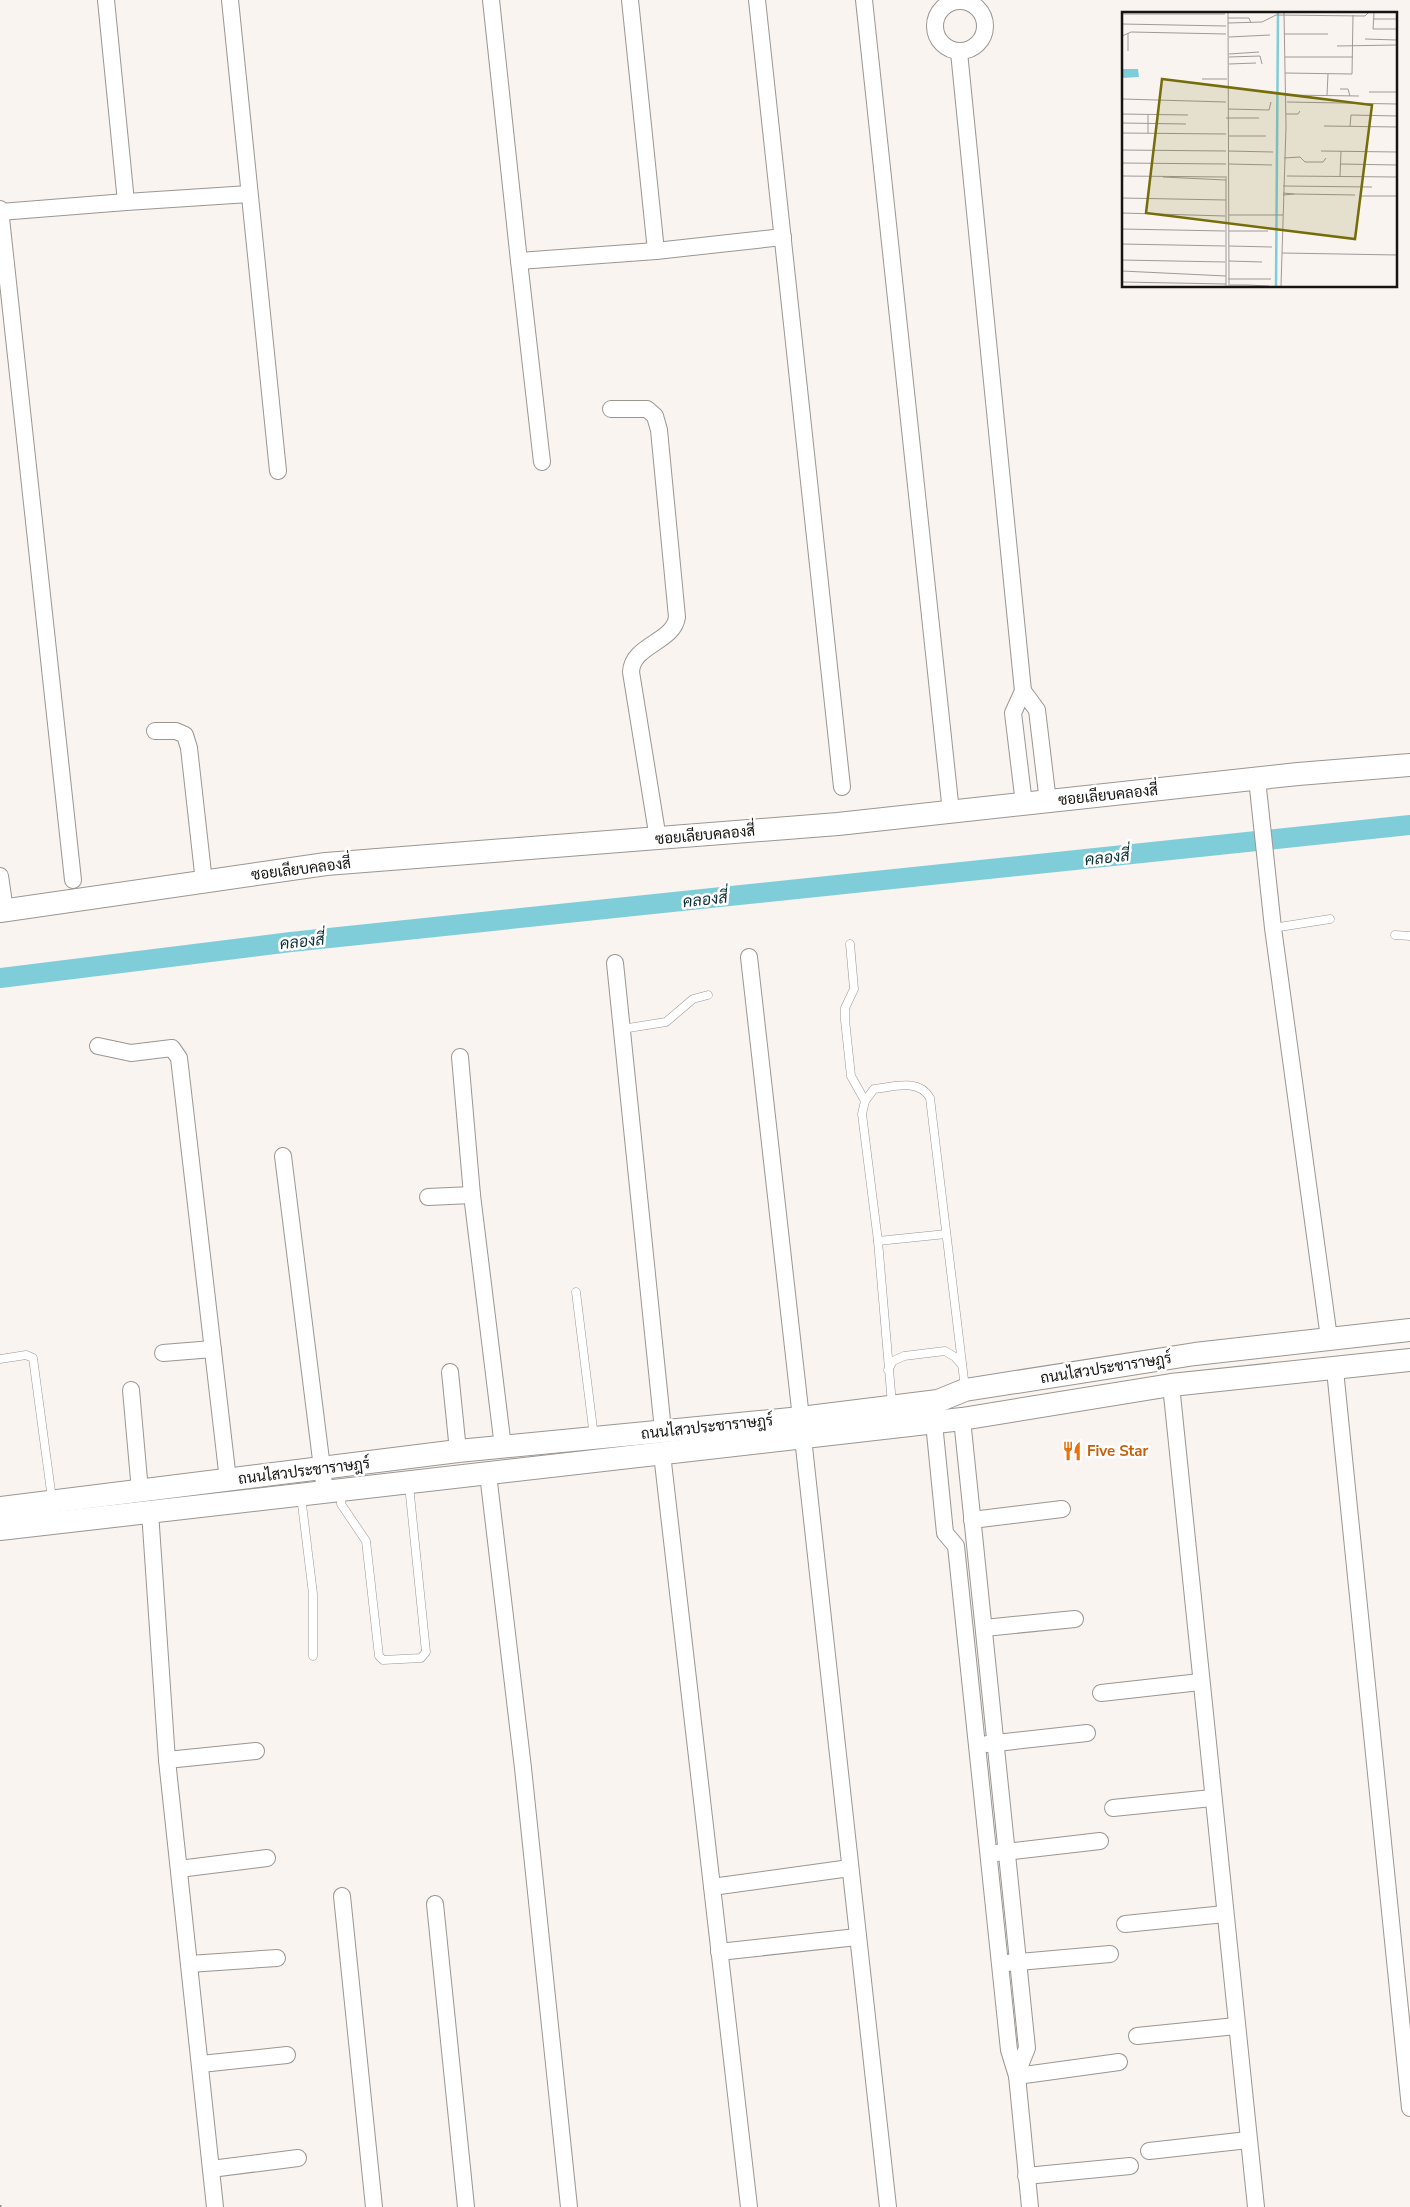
<svg xmlns="http://www.w3.org/2000/svg" width="1410" height="2207" font-family="'Nunito Sans',Sarabun,sans-serif">
  <style>
    .lines { fill: none; stroke-linecap: round; stroke-linejoin: round }
    .canal { stroke: #80cdda; stroke-width: 20 }
    .lane-casing { stroke: #9a9692; stroke-width: 9 }
    .street-casing { stroke: #9a9692; stroke-width: 18 }
    .secondary-casing { stroke: #9a9692; stroke-width: 24 }
    .path { stroke: #928f8c; stroke-width: 3; stroke-dasharray: 5 2.5; stroke-linecap: butt }
    .lane { stroke: #fff; stroke-width: 8 }
    .street { stroke: #fff; stroke-width: 16 }
    .secondary { stroke: #fff; stroke-width: 22 }
    .labels { text-anchor: middle; stroke-width: 5; stroke-linejoin: round; paint-order: stroke }
    .street-label { font-size: 15px; fill: #151412; stroke: #fff }
    .food-label { font-size: 15px; font-weight: bold; fill: #c56008; stroke: #fff; text-anchor: start }
    .water-label { font-size: 16px; font-style: italic; fill: #093036; stroke: #fff }
    .inset-river { fill: none; stroke: #80cdda; stroke-width: 2.5 }
    .inset-road { fill: none; stroke: #9e9a97; stroke-width: 1 }
    .view { fill: #756d09; fill-opacity: 0.15; stroke: #756d09; stroke-width: 2.5 }
    .inset-edge { fill: none; stroke: #151412; stroke-width: 2.5 }
  </style>
  <rect width="100%" height="100%" fill="#f9f4f0"/>
  <g class="lines">
    <polyline class="canal" points="0,978 291,942 1410,825"/>
    <defs>
      <g id="lane">
        <polyline points="1273,928 1330,919"/>
        <polyline points="1395,935 1410,936"/>
        <polyline points="850,944 854,989 845,1008 845,1020 851,1076 865,1101"/>
        <polyline points="622,1029 666,1022 693,999 708,995"/>
        <polyline points="878,1241 946,1234"/>
        <polyline points="576,1292 594,1437"/>
        <polyline points="0,1359 26,1355 33,1358 52,1499"/>
        <polyline points="888,1370 893,1361 904,1356 945,1351 955,1357 962,1365"/>
        <path d="M 892,1404 L 878,1241 L 862,1114 L 865,1101 L 874,1089 C 893,1087 919,1078 930,1098 L 965,1388"/>
        <polyline points="342,1491 341,1504 366,1541 379,1656 383,1660 421,1658 426,1652 409,1485"/>
        <polyline points="301,1496 313,1594 313,1656"/>
      </g>
      <g id="street">
        <polyline points="106,0 126,202 249,194"/>
        <polyline points="230,0 278,471"/>
        <polyline points="491,0 519,261 542,462"/>
        <polyline points="630,0 656,251"/>
        <polyline points="757,0 842,787"/>
        <polyline points="864,0 951,812"/>
        <circle cx="960" cy="26" r="25"/>
        <polyline points="959,52 1023,691"/>
        <polyline points="0,209 73,880"/>
        <polyline points="0,212 126,202"/>
        <polyline points="519,261 656,251 783,237"/>
        <path d="M 611,409 L 647,409 L 655,416 L 659,430 L 677,617 C 674,642 632,645 631,672 L 658,839"/>
        <polyline points="155,731 176,731 185,735 189,748 204,882"/>
        <polyline points="1257,779 1273,928 1329,1338"/>
        <polyline points="1024,804 1013,713 1023,691 1037,710 1048,802"/>
        <polyline points="0,876 5,910"/>
        <polyline points="749,957 801,1418"/>
        <polyline points="615,963 663,1430"/>
        <polyline points="98,1046 131,1053 172,1048 179,1058 228,1480"/>
        <polyline points="460,1057 472,1195 503,1447"/>
        <polyline points="283,1156 325,1492"/>
        <polyline points="428,1197 472,1195"/>
        <polyline points="163,1353 213,1349"/>
        <polyline points="1335,1370 1410,2108"/>
        <polyline points="450,1372 458,1451"/>
        <polyline points="1171,1385 1256,2207"/>
        <polyline points="131,1390 140,1491"/>
        <polyline points="962,1419 1027,2048 1017,2073"/>
        <polyline points="934,1423 945,1533 956,1546 1009,2050 1017,2076 1030,2207"/>
        <polyline points="803,1438 888,2207"/>
        <polyline points="662,1454 749,2207"/>
        <polyline points="488,1474 523,1768 569,2207"/>
        <polyline points="150,1512 167,1760 215,2207"/>
        <polyline points="972,1520 1062,1509"/>
        <polyline points="984,1628 1075,1619"/>
        <polyline points="1101,1693 1200,1682"/>
        <polyline points="987,1744 1087,1733"/>
        <polyline points="167,1760 256,1751"/>
        <polyline points="1113,1808 1212,1798"/>
        <polyline points="996,1853 1100,1841"/>
        <polyline points="179,1869 267,1858"/>
        <polyline points="712,1887 850,1868"/>
        <polyline points="342,1896 374,2207"/>
        <polyline points="435,1904 466,2207"/>
        <polyline points="1125,1924 1225,1914"/>
        <polyline points="719,1952 857,1937"/>
        <polyline points="1007,1963 1110,1954"/>
        <polyline points="189,1964 277,1958"/>
        <polyline points="1137,2036 1236,2026"/>
        <polyline points="201,2064 287,2055"/>
        <polyline points="1017,2076 1119,2062"/>
        <polyline points="1149,2151 1248,2140"/>
        <polyline points="211,2169 298,2158"/>
        <polyline points="1026,2176 1130,2166"/>
      </g>
      <g id="secondary">
        <polyline points="0,911 326,864 838,824 1298,774 1410,765"/>
        <polyline points="0,1508 458,1451 801,1418 938,1401 965,1390 1195,1354 1410,1330"/>
        <polyline points="0,1529 962,1419 1171,1385 1410,1360"/>
      </g>
    </defs>
    <use href="#lane" class="lane-casing"/>
    <use href="#street" class="street-casing"/>
    <use href="#secondary" class="secondary-casing"/>
    <polyline class="path" points="0,2205 0,2207"/>
    <use href="#lane" class="lane"/>
    <use href="#street" class="street"/>
    <use href="#secondary" class="secondary"/>
  </g>
  <defs>
    <symbol id="restaurant-bare" viewBox="-9 -9 18 18"><path d="M-5-6h1v4h1v-4h1v4h1v-4h1v5L-1.5 .5V6h-2V.5L-5-1ZM5-6V6H3V1.5H1.5Q1.5-4 5-6Z" fill="#e8710a" stroke="#fff" stroke-width="2.5" paint-order="stroke"/></symbol>
  </defs>
  <g fill-rule="evenodd">
    <use href="#restaurant-bare" x="1058" y="1437" width="28" height="28"/>
  </g>
  <g class="labels">
    <g class="street-label">
      <text transform="translate(1108 795) rotate(-6)" y="5">ซอยเลียบคลองสี่</text>
      <text transform="translate(705 835) rotate(-5)" y="5">ซอยเลียบคลองสี่</text>
      <text transform="translate(301 869) rotate(-7)" y="5">ซอยเลียบคลองสี่</text>
      <text transform="translate(1106 1368) rotate(-9)" y="5">ถนนไสวประชาราษฎร์</text>
      <text transform="translate(707 1427) rotate(-6)" y="5">ถนนไสวประชาราษฎร์</text>
      <text transform="translate(304 1471) rotate(-7)" y="5">ถนนไสวประชาราษฎร์</text>
    </g>
    <g class="food-label">
      <text x="1087" y="1456">Five Star</text>
    </g>
    <g class="water-label">
      <text transform="translate(1107 857) rotate(-6)" y="6">คลองสี่</text>
      <text transform="translate(705 899) rotate(-6)" y="6">คลองสี่</text>
      <text transform="translate(302 941) rotate(-6)" y="6">คลองสี่</text>
    </g>
  </g>
  <g transform="translate(1122 12)">
    <rect width="275" height="275" fill="#f9f4f0"/>
    <path d="M 0,57 L 16,57 L 17,65 L 0,66 Z" fill="#80cdda"/>
    <path class="inset-river" d="M 154,274 L 156,1"/>
    <path class="inset-road" d="M 106,1 L 107,274M 252,1 L 251,17 L 275,17M 0,2 L 103,2M 106,6 L 127,6 L 129,11M 252,7 L 275,7M 106,11 L 140,10 L 154,3 L 243,4 L 246,1M 0,12 L 104,14M 6,21 L 6,39M 162,22 L 206,22M 0,24 L 9,20 L 104,22M 107,25 L 148,23M 243,27 L 275,28M 215,34 L 275,33M 107,42 L 137,40M 107,45 L 138,44 L 140,52M 163,45 L 231,45M 107,52 L 134,51M 163,61 L 230,62 L 231,3M 80,67 L 105,67M 218,77 L 226,77 L 228,84M 247,80 L 275,80M 163,83 L 237,84M 205,83 L 206,62M 0,87 L 104,90M 165,90 L 275,92M 106,97 L 147,98 L 149,90M 0,102 L 66,103M 164,102 L 176,102 L 178,99M 104,106 L 137,106M 0,111 L 64,112M 202,114 L 275,115M 228,114 L 229,103 L 275,104M 0,121 L 104,122M 26,121 L 26,103M 106,124 L 144,124M 0,138 L 104,139M 106,139 L 151,140M 199,139 L 275,140M 162,146 L 178,145 L 183,150 L 201,150 L 204,146M 0,151 L 104,152M 107,152 L 150,153M 218,152 L 275,153M 0,164 L 103,165M 104,164 L 104,274M 165,164 L 275,165M 218,164 L 219,139M 41,165 L 104,168M 161,174 L 250,175M 172,182 L 233,183M 161,183 L 172,182 L 161,181M 238,184 L 275,184M 0,186 L 104,188M 0,201 L 103,204M 107,203 L 161,203M 0,217 L 103,219M 107,219 L 146,219M 0,232 L 103,234M 107,234 L 150,235M 160,241 L 275,243M 0,248 L 103,250M 107,249 L 140,250M 0,259 L 104,264M 106,267 L 149,267M 0,270 L 104,272M 108,273 L 125,273M 125,273 L 147,274M 159,274 L 164,114 L 162,1"/>
    <path class="view" d="M 40,67 L 250,93 L 233,227 L 24,201 Z"/>
    <rect width="275" height="275" class="inset-edge"/>
  </g>
</svg>
